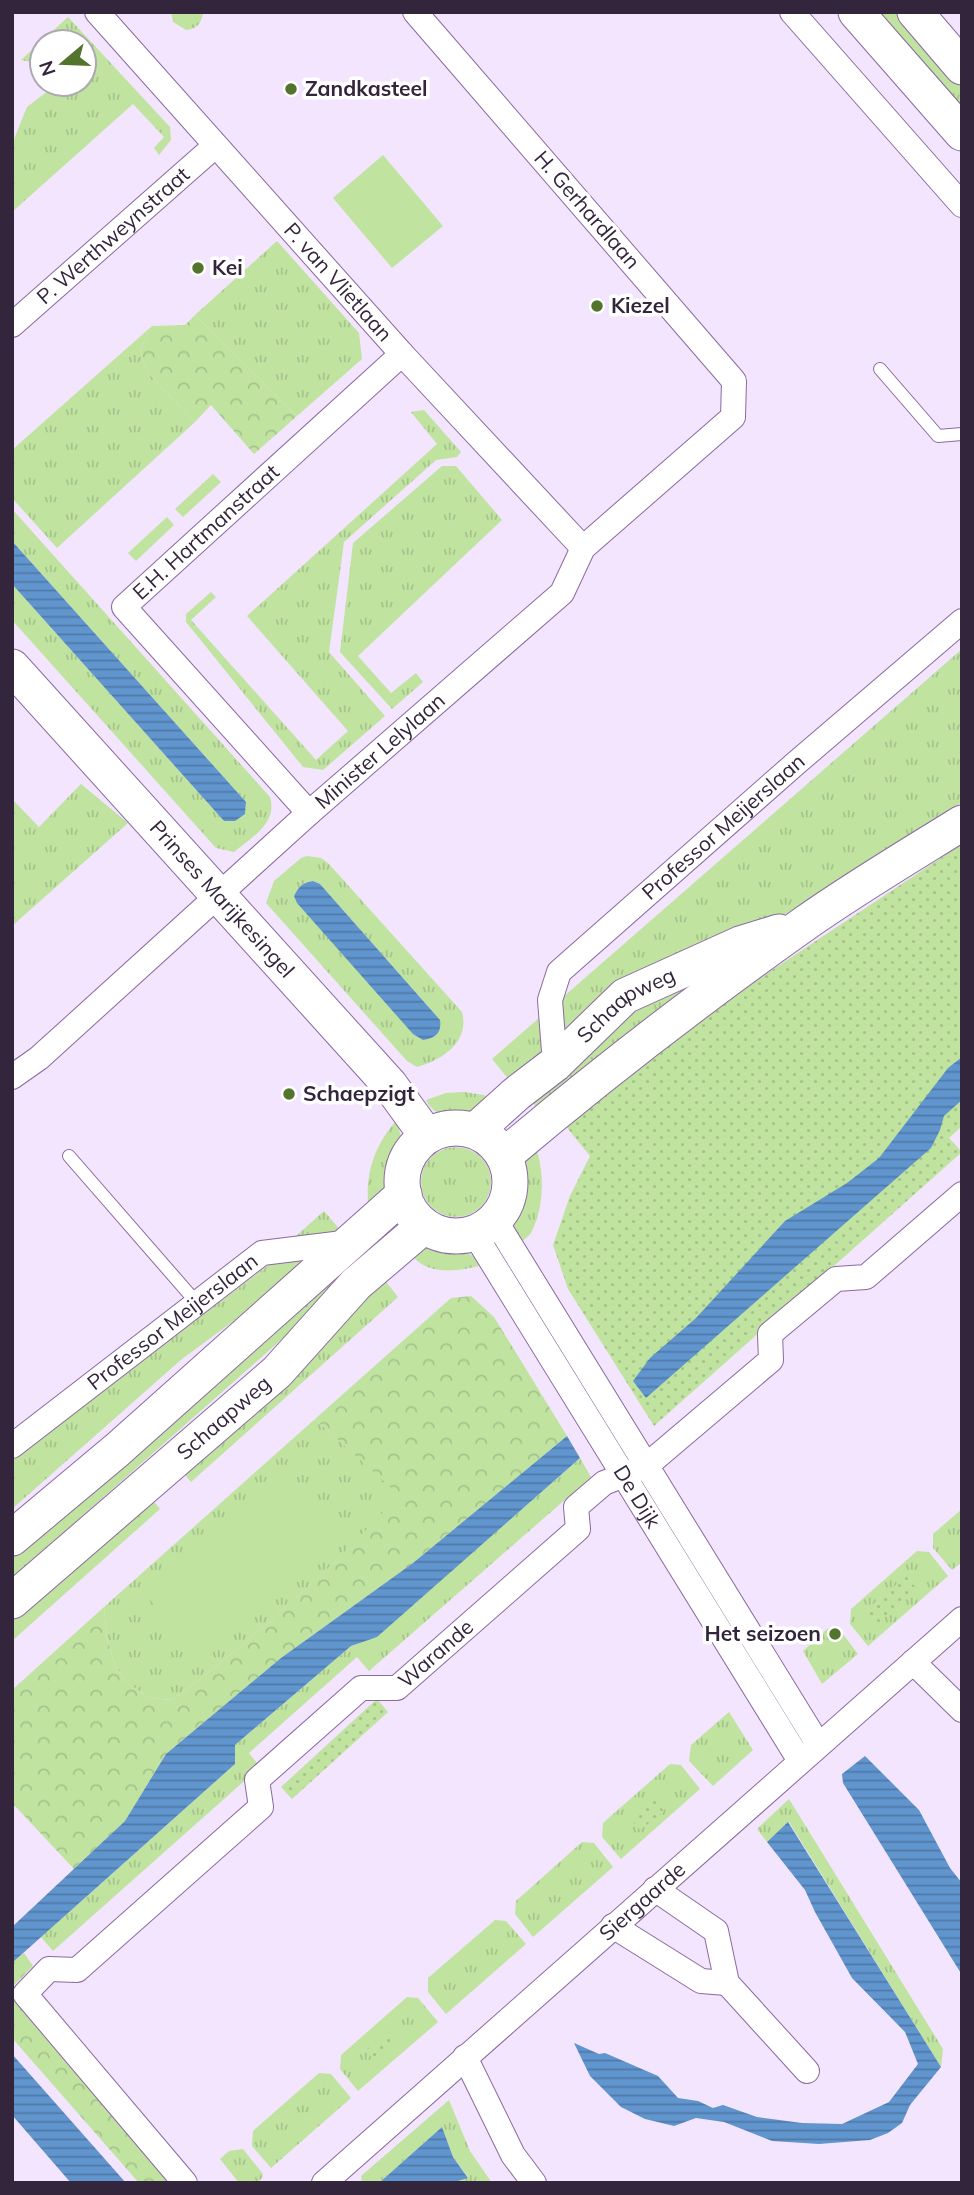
<svg xmlns="http://www.w3.org/2000/svg" width="974" height="2195" font-family="Mulish,sans-serif">
  <style>
    .grass { fill: url(#grass-tufts); fill-rule: evenodd }
    .forest { fill: url(#forest-crowns) }
    .park { fill: url(#park-dots) }
    .garden { fill: #c0e3a0 }
    .water { fill: url(#water-rules) }
    .lines { fill: none; stroke-linecap: round; stroke-linejoin: round }
    .lane-casing { stroke: #8a6aa0; stroke-width: 14 }
    .street-casing { stroke: #8a6aa0; stroke-width: 26 }
    .secondary-casing { stroke: #8a6aa0; stroke-width: 37 }
    .lane { stroke: #fff; stroke-width: 12 }
    .street { stroke: #fff; stroke-width: 24 }
    .secondary { stroke: #fff; stroke-width: 35 }
    .poi-dot { fill: #52742c; stroke: #fff; stroke-width: 2.5 }
    .labels { text-anchor: middle; stroke-width: 7; stroke-linejoin: round; paint-order: stroke }
    .poi-label { font-size: 21px; font-weight: bold; fill: #33253c; stroke: #fff; text-anchor: start }
    .street-label { font-size: 21px; fill: #33253c; stroke: #fff }
  </style>
  <defs>
    <pattern id="grass-tufts" width="24" height="20" patternUnits="userSpaceOnUse" patternTransform="scale(1.75)"><rect width="24" height="20" fill="#c0e3a0"/><path d="M3 7l-1-3M5 7V3M7 7l1-3M15 17l-1-3M17 17v-4M19 17l1-3" fill="none" stroke="#a5c38b"/></pattern>
    <pattern id="forest-crowns" width="20" height="18" patternUnits="userSpaceOnUse" patternTransform="scale(1.75)"><rect width="20" height="18" fill="#c0e3a0"/><path d="M2 6a3 3 0 1 1 6 0M12 15a3 3 0 1 1 6 0" fill="none" stroke="#a5c38b"/></pattern>
    <pattern id="park-dots" width="8" height="8" patternUnits="userSpaceOnUse" patternTransform="scale(1.75)"><rect width="8" height="8" fill="#c0e3a0"/><path d="M2 2h.1M6 6h.1" fill="none" stroke="#a5c38b" stroke-width="1.8" stroke-linecap="round"/></pattern>
    <pattern id="water-rules" width="6" height="5" patternUnits="userSpaceOnUse" patternTransform="scale(1.75)"><rect width="6" height="5" fill="#6095ce"/><path d="M0 2.5h6" fill="none" stroke="#5079a8"/></pattern>
  </defs>
  <rect width="100%" height="100%" fill="#f3e5fd"/>
  <g class="grass">
    <path d="M 171,12 L 203,12 L 203,14 C 201,24 196,29 186,30 L 173,22 Z"/>
    <polygon points="874,12 901,12 962,81 962,112"/>
    <polygon points="68,17 170,127 171,140 159,155 154,148 164,137 133,104 12,212 12,144 27,107 57,84 84,84 84,42 42,42 42,64 21,60"/>
    <polygon points="277,241 359,333 362,359 297,416 195,315"/>
    <polygon points="152,326 140,350 147,372 195,422 57,548 12,498 12,450"/>
    <polygon points="424,410 461,452 457,457 436,460 344,542 329,652 385,716 323,770 303,767 186,622 186,614 211,592 216,597 191,620 316,760 348,731 247,616 437,444 411,412"/>
    <polygon points="442,466 456,466 502,520 358,656 391,693 416,673 423,682 392,709 340,652 353,543"/>
    <polygon points="213,474 221,482 183,517 175,509"/>
    <path d="M 12,509 L 270,797 C 278,823 251,838 234,852 L 216,848 L 12,620 L 12,584 L 224,821 L 245,814 L 246,802 L 12,541 Z"/>
    <polygon points="167,517 174,525 136,561 128,553"/>
    <polygon points="962,649 962,802 810,902 775,919 510,1081 492,1059"/>
    <polygon points="81,784 128,823 12,926 12,799 39,827"/>
    <path d="M 307,856 L 321,858 L 328,863 L 462,1012 C 470,1042 442,1060 417,1067 L 407,1061 L 266,903 L 274,881 L 301,858 ZM 313,881 L 320,884 L 440,1020 L 294,896 C 299,886 302,883 313,881 Z"/>
    <polygon points="746,950 541,1114 527,1094 624,1010"/>
    <path d="M 464,1092 L 484,1095 L 494,1100 L 469,1119 C 452,1117 435,1118 426,1100 L 446,1093 Z"/>
    <path d="M 394,1123 L 398,1124 L 401,1138 L 390,1177 L 386,1188 L 369,1211 C 364,1177 373,1149 394,1123 Z"/>
    <path d="M 534,1143 C 545,1168 545,1207 531,1233 C 528,1237 522,1241 518,1244 L 513,1229 L 520,1201 L 520,1166 L 524,1154 Z"/>
    <circle cx="456" cy="1182" r="35"/>
    <polygon points="324,1211 342,1232 296,1237 296,1236"/>
    <path d="M 418,1244 C 439,1246 470,1247 483,1265 C 463,1270 438,1275 420,1263 C 415,1260 411,1254 407,1250 Z"/>
    <polygon points="356,1248 369,1262 12,1578 12,1550"/>
    <polygon points="326,1253 182,1359 12,1509 12,1460 275,1260"/>
    <polygon points="380,1274 398,1297 191,1482 181,1470"/>
    <path d="M 315,1419 L 400,1495 C 329,1571 255,1639 172,1700 L 149,1698 L 125,1681 L 115,1665 L 107,1639 L 104,1607 Z"/>
    <polygon points="580,1458 591,1477 369,1671 357,1657 249,1753 260,1767 53,1951 41,1937 235,1764 235,1745 351,1646 377,1636"/>
    <polygon points="150,1497 160,1509 12,1641 12,1621"/>
    <polygon points="962,1509 962,1562 952,1570 933,1548 933,1534"/>
    <polygon points="917,1551 929,1552 948,1576 868,1646 850,1624 851,1609"/>
    <polygon points="827,1629 839,1629 858,1654 822,1684 803,1651"/>
    <polygon points="729,1712 753,1750 713,1786 689,1761 691,1745"/>
    <polygon points="670,1764 681,1765 700,1789 621,1859 602,1837 603,1823"/>
    <polygon points="789,1799 943,2049 941,2067 789,1822 767,1842 757,1829"/>
    <polygon points="582,1842 594,1843 613,1867 533,1937 515,1914 516,1901"/>
    <polygon points="495,1920 506,1921 526,1944 446,2014 428,1992 428,1978"/>
    <polygon points="407,1997 418,1998 438,2022 358,2091 340,2069 341,2055"/>
    <polygon points="319,2073 331,2074 351,2098 271,2168 252,2146 253,2131"/>
    <polygon points="449,2100 470,2151 492,2183 451,2183 468,2177 453,2157 442,2127 379,2183 362,2183 361,2176"/>
    <polygon points="243,2149 263,2174 262,2178 257,2183 239,2183 220,2159 229,2151"/>
  </g>
  <g class="forest">
    <polygon points="195,315 297,416 254,454 211,405 195,422 147,372 140,350 152,326 185,325"/>
    <path d="M 471,1296 L 494,1317 L 567,1436 L 413,1563 L 281,1658 L 166,1754 L 125,1821 L 74,1869 L 15,1806 L 12,1808 L 12,1690 L 104,1607 L 107,1639 L 115,1665 L 125,1681 L 149,1698 L 172,1700 C 255,1639 329,1571 399,1495 L 315,1419 L 451,1298 Z"/>
    <polygon points="24,1953 33,1966 12,1987 12,1963"/>
    <polygon points="12,1998 173,2183 139,2183 12,2038"/>
  </g>
  <g class="park">
    <polygon points="962,844 962,1126 949,1138 962,1152 654,1426 568,1289 553,1245 570,1196 590,1156 564,1124 727,1000"/>
    <polygon points="906,1576 917,1589 875,1626 864,1612"/>
    <polygon points="377,1699 388,1712 292,1799 281,1787"/>
    <polygon points="654,1799 664,1811 640,1830 630,1818"/>
    <polygon points="389,2030 399,2043 375,2062 366,2050"/>
  </g>
  <g class="garden">
    <polygon points="383,155 443,226 392,268 333,198"/>
    <polygon points="281,1467 336,1529 197,1653 142,1591"/>
  </g>
  <g class="water">
    <polygon points="12,541 246,802 245,814 235,821 224,821 12,584"/>
    <path d="M 313,881 L 320,884 L 440,1020 C 442,1033 435,1038 423,1040 L 413,1034 L 297,903 L 294,896 C 299,886 302,883 313,881 Z"/>
    <polygon points="962,1057 962,1100 944,1116 940,1130 931,1148 646,1398 633,1381 650,1358 696,1318 785,1221 847,1183 879,1158 948,1068"/>
    <polygon points="567,1436 580,1458 377,1637 351,1646 235,1745 235,1764 12,1963 12,1927 125,1821 166,1754 281,1658 413,1563"/>
    <polygon points="865,1756 919,1810 950,1868 962,1883 962,1975 843,1783 842,1774"/>
    <polygon points="788,1822 941,2067 910,2105 902,2123 888,2133 870,2140 819,2144 772,2141 724,2122 696,2118 674,2126 645,2119 621,2107 590,2076 574,2043 599,2054 605,2053 658,2076 678,2098 698,2101 713,2108 723,2105 757,2117 802,2123 842,2124 889,2102 918,2064 905,2032 852,1978 815,1912 805,1890 767,1842"/>
    <polygon points="12,2054 126,2183 71,2183 12,2115"/>
    <polygon points="442,2127 453,2157 468,2178 451,2183 379,2183"/>
  </g>
  <g class="lines">
    <defs>
      <g id="lane">
        <polyline points="880,369 938,436 962,434"/>
        <polyline points="69,1156 197,1303"/>
      </g>
      <g id="street">
        <path id="s1" d="M 97,12 L 402,354 L 583,548"/>
        <polyline points="792,12 962,205"/>
        <path id="s2" d="M 12,325 L 215,146"/>
        <path id="s3" d="M 309,813 L 124,607 L 402,354"/>
        <path id="s4" d="M 555,1064 L 550,1000 L 559,972 L 795,764 L 962,621"/>
        <path id="s5" d="M 12,1077 L 39,1058 L 309,813 L 562,593 L 583,548 L 733,417 L 734,381 L 415,12"/>
        <polyline points="495,1220 818,1744"/>
        <path id="s6" d="M 474,1233 L 800,1761"/>
        <path id="s7" d="M 12,1446 L 262,1253 L 351,1242"/>
        <polyline points="913,1662 962,1710"/>
        <polyline points="655,1889 716,1931 727,1983 807,2071"/>
        <polyline points="613,1926 701,1981 727,1983"/>
        <polyline points="465,2057 513,2155 534,2183"/>
        <path id="s8" d="M 185,2183 L 25,1994 L 49,1969 L 77,1970 L 261,1807 L 257,1780 L 361,1688 L 397,1688 L 578,1529 L 576,1507 L 604,1483 L 646,1466 L 771,1360 L 770,1334 L 836,1279 L 866,1277 L 962,1194"/>
        <path id="s9" d="M 324,2183 L 962,1619"/>
      </g>
      <g id="secondary">
        <polyline points="856,12 962,133"/>
        <polyline points="915,12 962,67"/>
        <path id="s10" d="M 12,667 L 390,1085 L 427,1136"/>
        <circle cx="456" cy="1182" r="54"/>
        <path id="s11" d="M 475,1131 L 516,1094 L 555,1064 L 625,996 L 740,944 L 779,932"/>
        <path d="M 504,1156 C 601,1074 701,997 804,924 C 855,888 909,856 962,823"/>
        <polyline points="12,1538 117,1450 404,1194"/>
        <path id="s12" d="M 12,1601 L 277,1372 L 356,1284 L 424,1226"/>
      </g>
    </defs>
    <use href="#lane" class="lane-casing"/>
    <use href="#street" class="street-casing"/>
    <use href="#secondary" class="secondary-casing"/>
    <use href="#lane" class="lane"/>
    <use href="#street" class="street"/>
    <use href="#secondary" class="secondary"/>
  </g>
  <g class="poi-dot">
    <circle cx="291" cy="89" r="7"/>
    <circle cx="198" cy="268" r="7"/>
    <circle cx="597" cy="306" r="7"/>
    <circle cx="289" cy="1094" r="7"/>
    <circle cx="835" cy="1634" r="7"/>
  </g>
  <g class="labels">
    <g class="poi-label">
      <text x="305" y="96">Zandkasteel</text>
      <text x="212" y="275">Kei</text>
      <text x="611" y="313">Kiezel</text>
      <text x="303" y="1101">Schaepzigt</text>
      <text x="821" y="1641" text-anchor="end">Het seizoen</text>
    </g>
    <g class="street-label">
      <text transform="translate(587 210) rotate(49)" y="7">H. Gerhardlaan</text>
      <text dy="7" stroke="none"><textPath href="#s2" startOffset="135">P. Werthweynstraat</textPath></text>
      <text dy="7" stroke="none"><textPath href="#s1" startOffset="362">P. van Vlietlaan</textPath></text>
      <text dy="7" stroke="none"><textPath href="#s3" startOffset="388">E.H. Hartmanstraat</textPath></text>
      <text dy="7" stroke="none"><textPath href="#s5" startOffset="492">Minister Lelylaan</textPath></text>
      <text dy="7" stroke="none"><textPath href="#s4" startOffset="313">Professor Meijerslaan</textPath></text>
      <text dy="7" stroke="none"><textPath href="#s10" startOffset="313">Prinses Marijkesingel</textPath></text>
      <text dy="7" stroke="none"><textPath href="#s11" startOffset="198">Schaapweg</textPath></text>
      <text dy="7" stroke="none"><textPath href="#s7" startOffset="203">Professor Meijerslaan</textPath></text>
      <text dy="7" stroke="none"><textPath href="#s12" startOffset="280">Schaapweg</textPath></text>
      <text dy="7" stroke="none"><textPath href="#s6" startOffset="310">De Dijk</textPath></text>
      <text dy="7" stroke="none"><textPath href="#s8" startOffset="810">Warande</textPath></text>
      <text dy="7" stroke="none"><textPath href="#s9" startOffset="425">Siergaarde</textPath></text>
    </g>
  </g>
  <rect width="974" height="2195" fill="none" stroke="#33253c" stroke-width="28"/>
  <g transform="translate(63 63) rotate(251)"><circle r="33" fill="#ffffff" stroke="#ada8b1" stroke-width="2"/>
  <path d="M0-5L12 26L0 18L-12 26Z" fill="#52742c"/>
  <text y="-10" font-size="19" font-weight="bold" text-anchor="middle" fill="#33253c">N</text>
  </g>
</svg>
